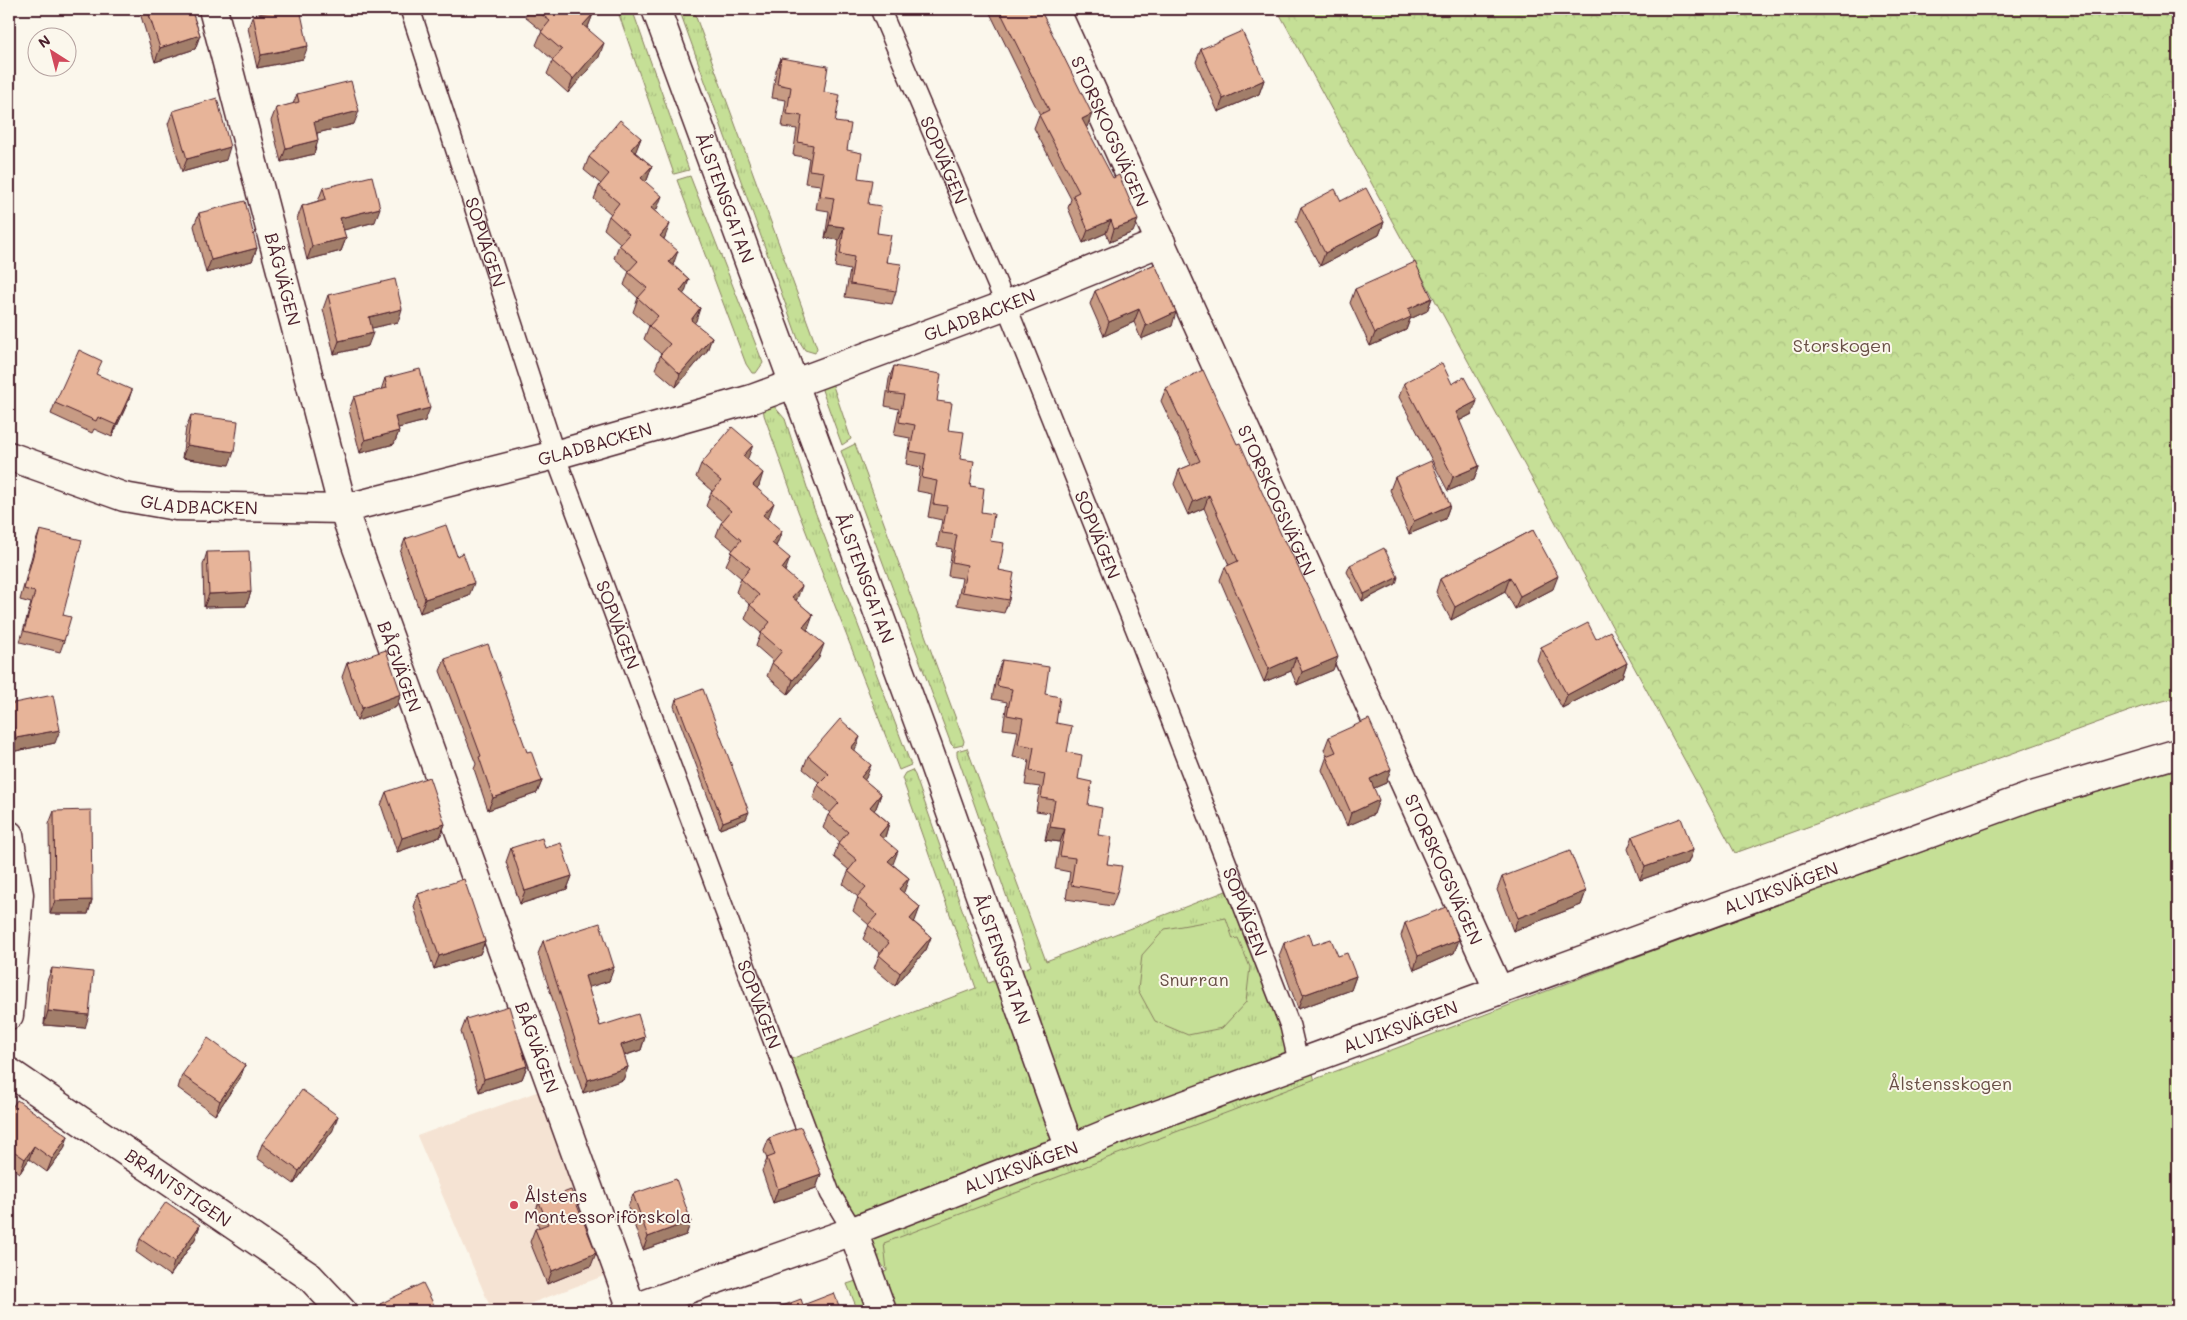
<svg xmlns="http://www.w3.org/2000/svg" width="2187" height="1320" viewBox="0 0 2187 1320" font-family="Mali,sans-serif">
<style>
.built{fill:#f5e3d3}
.grass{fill:url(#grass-tufts);stroke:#887f60}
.forest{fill:url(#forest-crowns);stroke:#887f60}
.green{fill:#c5df96;stroke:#887f60}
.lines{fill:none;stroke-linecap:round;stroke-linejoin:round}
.service-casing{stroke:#4a1f2b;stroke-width:22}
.minor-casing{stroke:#4a1f2b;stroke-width:31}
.tertiary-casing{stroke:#4a1f2b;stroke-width:31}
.service{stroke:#fbf7ec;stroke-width:19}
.minor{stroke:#fbf7ec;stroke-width:28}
.tertiary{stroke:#fbf7ec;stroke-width:28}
.tram{stroke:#4a1f2b;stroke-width:1}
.wall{fill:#c79b84;stroke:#4a1f2b}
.shaded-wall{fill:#a27e6b;stroke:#4a1f2b}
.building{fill:#e7b499;stroke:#4a1f2b}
.poi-dot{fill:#d1495b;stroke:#fbf7ec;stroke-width:2}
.labels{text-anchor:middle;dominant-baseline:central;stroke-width:4;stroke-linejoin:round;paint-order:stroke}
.street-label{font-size:18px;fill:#4a1f2b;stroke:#fbf7ec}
.park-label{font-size:18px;fill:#694f46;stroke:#fbf7ec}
.poi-label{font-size:18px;fill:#4a1f2b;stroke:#fbf7ec;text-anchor:start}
</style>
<defs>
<pattern id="grass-tufts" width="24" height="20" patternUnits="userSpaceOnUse" patternTransform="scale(1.25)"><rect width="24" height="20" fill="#c5df96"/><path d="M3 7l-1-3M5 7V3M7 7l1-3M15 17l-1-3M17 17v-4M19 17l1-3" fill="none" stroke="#abbf81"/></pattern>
<pattern id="forest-crowns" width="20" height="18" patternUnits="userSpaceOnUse" patternTransform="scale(1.25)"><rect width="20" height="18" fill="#c5df96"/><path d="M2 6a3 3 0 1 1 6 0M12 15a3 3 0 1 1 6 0" fill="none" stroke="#abbf81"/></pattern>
</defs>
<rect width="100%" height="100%" fill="#fbf7ec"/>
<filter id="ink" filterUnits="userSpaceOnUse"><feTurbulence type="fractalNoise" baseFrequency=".02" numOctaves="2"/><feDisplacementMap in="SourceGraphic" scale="10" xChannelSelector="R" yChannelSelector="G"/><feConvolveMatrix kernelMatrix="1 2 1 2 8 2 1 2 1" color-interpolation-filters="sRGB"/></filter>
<g filter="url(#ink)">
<path class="built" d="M539,1091l67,184 -95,36h-19l-75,-175z"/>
<path class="grass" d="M617,9h15l57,161 -15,4z
M679,9h14l124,339 -2,5 -10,-3 -7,-11z
M690,176l73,187 -7,10h-4l-6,-9 -69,-184z
M830,377l21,62 -9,6 -20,-55 1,-6z
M763,404l10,1 12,14 28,87 98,259 -12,5 -101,-259 -34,-96z
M855,444l109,297 -1,4 -9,2 -3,-3 -110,-293z
M967,748l79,213 198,-77 54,136 24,86 -435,165 -61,-79 -48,-128 198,-76 -74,-210 3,-5 7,-3 3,5 73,208 43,-17 -74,-211v-4z"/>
<path class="forest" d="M1277,9h901v688l-37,10 -406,146z"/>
<path class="green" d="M2178,769v542h-1320l-11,-27 40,-13 -3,-28 760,-289 389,-143z
M1226,918l7,21 5,-1 12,29 -4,35 -24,26 -34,7 -33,-14 -17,-31 4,-35 23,-26z"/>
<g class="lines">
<g class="service-casing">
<g id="service">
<path id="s1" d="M410,9l145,446 275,738 23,38"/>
<path id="s2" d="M880,9l126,296 132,330 152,391 9,39"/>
</g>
</g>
<g class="minor-casing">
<g id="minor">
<path id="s3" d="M213,9l130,500 289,800"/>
<path id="s4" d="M656,9l272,739 142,401"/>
<path id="s5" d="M1055,9l444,982"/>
<path id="s6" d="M9,456l115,41 52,9 167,3 212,-54 197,-56 254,-94 155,-63"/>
<path d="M9,835l10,59 -10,121"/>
<path id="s7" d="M9,1072l301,205 32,34"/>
<path d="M853,1231l29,80"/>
</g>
</g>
<g class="tertiary-casing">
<g id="tertiary">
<path id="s8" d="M626,1311l227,-80 178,-69 39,-13 46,-19 916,-334 146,-43"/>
</g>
</g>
<use href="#service" class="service"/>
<use href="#minor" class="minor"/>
<use href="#tertiary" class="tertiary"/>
<path class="tram" d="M9,224l2,61 -2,13"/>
</g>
<path class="wall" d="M141,9h50l9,26 -5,14 -40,13 -15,-49z
M528,9h59l6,5 -6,15 12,28 -31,36 -21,-19 6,-14 -17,-15 6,-14 -17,-14z
M769,9h16l-1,2z
M988,9h52l47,118h-1l47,105 -23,10 -4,-9 -23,10 -15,-35 3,-9 -37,-71 5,-13h1z
M253,15l50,44 -46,9 -9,-40z
M1201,49l63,31 -5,14 -41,18 -22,-50z
M781,58l43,34 44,112 28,87 -4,13 -47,-7 5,-27 -15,-3 4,-27 -14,-2 4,-27 -13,-2 4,-24 -15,-2 4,-25 -16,-3 4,-26 -15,-2 4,-27 -14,-2 4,-27z
M297,94l57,30 -37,9 1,7 -4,14 -33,8 -10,-41 5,-13 17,-4z
M173,111l53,49 -44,12 -14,-48z
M641,138l-6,14 17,14 -5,14 -2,1 12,28 -2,2 10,26 -1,2 9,26 16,14 -6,15 17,14 -6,15 18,14 -5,14 -31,36 -21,-18 6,-15 -17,-15 5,-13 -16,-14 5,-14 -14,-13 5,-14 -15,-13 5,-13 1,-2 -16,-14 5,-13 2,-2 -17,-15 5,-13 2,-2 -17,-14 5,-13z
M323,188l52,34 -32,8 3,8 -5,13 -34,9 -10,-41 5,-13 16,-5z
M1341,201l43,21 -5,13 -59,31 -24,-45 5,-14z
M199,213l58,35 -5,13 -46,12 -12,-47z
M1155,264l17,62 -31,13 -7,-17 -30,14 -14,-32 5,-13z
M1355,289l77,9 -5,13 -17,8 -4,11 -36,16 -20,-43z
M328,295l70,27 -27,6 -3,18 -34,8 -11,-45z
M894,366l43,35 11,29 33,82 28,88 -5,13 -47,-8 5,-27 -14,-2 4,-27 -15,-3 5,-26 -14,-3 4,-23 -15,-3 4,-24 -15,-3 4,-26 -16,-3 5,-26 -14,-3 4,-27z
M97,375l31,27 -16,35 -18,-8 -2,4 -41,-19 4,-11z
M385,378l40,43 -27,7 1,3 -5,13 -34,9 -11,-43 5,-13 27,-7z
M1404,383l48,1 20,30 -13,7 20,45 -5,14 -26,11 -49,-94z
M1166,388l167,282 -36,15 -6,-14 -27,11 -44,-102 5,-13 4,-2 -25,-57 -16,7 -14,-31 5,-14 12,-5 -30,-64z
M191,415l38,50 -47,-7 4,-30z
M748,458l-1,1 12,27 -2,2 12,28 -2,2 10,26 -1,2 9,26 12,27 -1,2 17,14 -6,15 12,28 -31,36 -21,-18 6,-15 -17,-15 5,-13 -16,-14 5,-14 -14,-13 5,-14 -15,-13 7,-15 -17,-14 5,-13 2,-2 -17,-15 5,-13 1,-2 -16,-14 5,-13z
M1395,477l55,28 -5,14 -36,15 -19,-44z
M40,530l23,85 1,26 -4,11 -40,-10 11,-39 -11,-3 16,-59z
M1533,530l20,59 -38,20 -10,-18 -54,29 -15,-28 4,-13z
M405,539l52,17 12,40 -49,17 -20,-60z
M207,552l44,40 -5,14 -42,1 -1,-42z
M1350,565l46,19 -34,17 -15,-29z
M1596,639l31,24 -5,14 -60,31 -25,-48 4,-13z
M445,659l82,93 15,29 -5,12 -49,17 -14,-41 2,-5 -36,-93z
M1002,660l43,34 43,111 29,88 -5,13 -46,-7 4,-27 -15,-3 5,-27 -15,-2 5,-27 -14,-2 4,-24 -15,-2 4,-25 -16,-3 5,-26 -15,-2 4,-27 -15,-3 5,-26z
M347,663l54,31 -5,13 -39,14 -15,-44z
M676,699l70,120 -26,10 -46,-123z
M9,704l46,39 -44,9 -2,-13z
M1329,737l57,46 -12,5v26l-27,12 -25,-56 5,-14 -3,-6z
M855,750v1l11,27 -2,2 17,14 -5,14 -2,2 15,13 -4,14 -2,1 9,26 17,14 -6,15 17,14 -6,15 17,15 -5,13 -31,36 -21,-18 6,-15 -17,-14 6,-14 -16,-14 5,-14 -15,-13 6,-14 -15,-13 4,-13 2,-2 -17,-14 5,-13 2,-2 -17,-15 5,-13 2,-2 -17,-14 5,-13z
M386,792l59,32 -5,13 -43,15 -16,-47z
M54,811l38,89 -4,14h-38l-1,-90z
M1633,836l60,14 -5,13 -48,17 -12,-31z
M511,848h34l27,28 -5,13 -47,15 -14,-42z
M1502,877l84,14 -5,14 -68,26 -16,-41z
M418,894l67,47 -5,13 -46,15 -20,-62z
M1405,923l54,17 -5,13 -40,17 -13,-34z
M543,941l71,26 -5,14 -21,6 12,39 45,11 -4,13 -17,6 4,11 -5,13 -40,13 -45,-139z
M1284,943l29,2 25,11 18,20 -5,14 -53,19 -19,-53z
M52,968l33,60 -41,-3 3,-44z
M466,1019l61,47 -5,13 -43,13 -18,-60z
M245,1065l-5,13 -25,37 -37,-27 4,-13z
M9,1112l59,24 -4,13 -17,23 -18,-13 -9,14 -11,-8z
M333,1130l-39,54 -37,-26 5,-14z
M769,1138l52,36 -5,14 -43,15 -11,-32 5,-12 -3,-8z
M633,1194l58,27 -5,14 -43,15 -15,-43z
M539,1202l52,64 -44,18 -17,-42 5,-13 4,-2 -5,-12z
M200,1225l-5,14 -25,37 -34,-24 4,-13z
M380,1304l57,7h-59z"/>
<path class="shaded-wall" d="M593,14l-5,13 -10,11 5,-13z
M200,35l-5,14 -40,13 5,-14z
M604,43l-5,14 -31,36 5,-14z
M308,46l-5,13 -46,9 4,-13z
M1264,80l-5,14 -41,18 5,-13z
M359,111l-5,13 -45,11 5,-13z
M1092,114l-5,13 -10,5 5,-13z
M641,138l-5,13 -10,11 5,-13z
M318,140l-4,14 -33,8 5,-14z
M230,147l-4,13 -44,12 5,-13z
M652,166l-5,14 -11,11 5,-13z
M662,196l-5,13 -11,12 5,-13z
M380,208l-5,14 -39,10 4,-14z
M1111,220l-5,13 -23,10 5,-13z
M1138,220l-5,12 -23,10 4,-13z
M1384,222l-5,13 -59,31 5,-13z
M670,224l-5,13 -10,12 5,-13z
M829,225l15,2 -5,13 -14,-2z
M346,238l-5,13 -34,9 5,-14z
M257,248l-5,13 -46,12 5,-13z
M678,251l-5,14 -9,10 5,-13z
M689,279l-4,13 -10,12 5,-13z
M1432,298l-5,13 -17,8 -4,11 -36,16 5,-13 33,-24z
M700,308l-4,13 -10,12 5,-13z
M402,309l-4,13 -34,8 5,-13z
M1139,309l-5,13 -30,14 5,-14z
M1176,312l-4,14 -31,13 5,-13z
M373,333l-5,13 -34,8 5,-13z
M712,337l-5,14 -31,36 4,-13z
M132,390l-4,12 -16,35 4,-12z
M1477,401l-5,13 -21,11 5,-13z
M430,408l-5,13 -34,9 4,-13z
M399,431l-5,13 -34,9 5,-13z
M187,445l47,7 -5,13 -47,-7z
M753,445l-5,13 -10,11 5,-13z
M1479,466l-5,14 -26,11 5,-14z
M763,473l-4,13 -11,12 5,-13z
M1209,495l-5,13 -16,7 5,-13z
M774,503l-5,13 -11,12 5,-13z
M1450,505l-5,14 -36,15 5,-13z
M782,531l-5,13 -10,12 5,-13z
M790,558l-5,14 -3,-3z
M1558,576l-5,13 -38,20 5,-13z
M1398,577l-2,7 -34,17 2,-7z
M1510,577l-5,14 -54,29 4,-13z
M474,583l-5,13 -49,17 5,-14z
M802,586l-5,13 -10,11 5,-13z
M251,592l-5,14 -42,1 5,-13z
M813,615l-5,14 -10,11 5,-13z
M824,644l-5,14 -31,36 5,-14z
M1296,657l-5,14 -27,11 5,-13z
M1338,657l-5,13 -36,15 5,-13z
M1627,663l-5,14 -60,31 5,-13z
M401,694l-5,13 -39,14 5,-13z
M60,730l-5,13 -44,9 5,-14z
M860,737l-5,13 -9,11 5,-13z
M871,765l-5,13 -10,13 5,-14z
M1391,769l-5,14 -21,9 5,-13z
M542,781l-5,12 -49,17 5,-12z
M881,794l-5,14 -10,12 4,-13z
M1379,800l-5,14 -27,12 4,-13z
M749,812l-3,7 -26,10 3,-7z
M889,823l-4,14 -11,11 5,-13z
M445,824l-5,13 -43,15 5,-14z
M1050,827l15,2 -5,13 -15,-2z
M1693,850l-5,13 -48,17 5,-13z
M898,851l-5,13 -9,10 4,-13z
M572,876l-5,13 -47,15 5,-13z
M909,878l-5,14 -10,11 5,-14z
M1586,891l-5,14 -68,26 5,-13z
M92,900l-4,14h-38l5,-13z
M920,907l-5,14 -10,11 5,-13z
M931,937l-5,13 -31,36 5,-13z
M1459,940l-5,13 -40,17 4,-14z
M485,941l-5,13 -46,15 5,-13z
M614,967l-5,14 -29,9 5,-14z
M1356,976l-5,14 -53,19 5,-14z
M48,1011l41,4 -4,13 -41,-3z
M645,1037l-4,13 -25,8 5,-13z
M245,1065l-5,13 -25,37 5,-14z
M527,1066l-5,13 -43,13 5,-13z
M628,1067l-5,13 -40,13 5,-13z
M338,1116l-5,14 -39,54 5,-13z
M68,1136l-4,13 -17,23 5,-13z
M34,1146l-5,13 -9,14 5,-14z
M821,1174l-5,14 -43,15 5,-14z
M691,1221l-5,14 -43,15 5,-13z
M200,1225l-5,14 -25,37 4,-14z
M596,1253l-5,13 -44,18 5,-13z"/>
<path class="building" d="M147,9h44l9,26 -40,13z
M286,9h14l8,37 -47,9 -8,-40z
M535,9h52l6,5 -10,11 21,18 -31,36 -21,-18 10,-11 -21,-18 9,-11z
M999,9h41l52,105 -10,5 31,59 6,-3 19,45 -24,9 -3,-9 -23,10 -15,-35 6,-3 -40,-77 10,-5z
M1242,31l22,49 -41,19 -22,-50z
M781,58l47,8 -4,26 16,3 -5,27 16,2 -4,26 15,3 -4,25 14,2 -4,24 13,2 -4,27 14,2 -5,27 15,2 -5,27 -46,-7 4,-27 -14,-3 4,-27 -15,-2 5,-27 -14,-2 4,-24 -15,-2 4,-25 -15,-3 4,-26 -15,-2 4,-27 -14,-3z
M351,81l8,30 -45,11 4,18 -32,8 -10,-40 23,-6 -2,-8z
M217,98l13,49 -43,12 -14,-48z
M620,120l21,18 -10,11 21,17 -11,12 21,18 -11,12 19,16 -10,12 18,15 -9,11 20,17 -9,12 20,17 -9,12 21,17 -32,37 -20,-19 10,-11 -21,-18 9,-10 -20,-18 9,-10 -19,-16 10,-11 -19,-16 10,-11 -20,-18 10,-13 -20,-17 10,-12 -20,-17z
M372,176l8,32 -40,10 6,20 -34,8 -10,-40 24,-7 -3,-11z
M1366,188l18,34 -59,31 -24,-46 34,-18 6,12z
M245,201l12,47 -46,12 -12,-47z
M1415,262l17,36 -24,11 3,8 -36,16 -20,-44z
M1155,264l21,48 -30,14 -7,-17 -30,13 -14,-31z
M395,279l7,30 -33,8 4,16 -34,8 -11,-46z
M79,350l23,11 -6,13 36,16 -16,35 -18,-8 -2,4 -41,-18z
M1442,363l10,21 12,-7 13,24 -21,11 23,54 -26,11 -49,-94z
M894,366l47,8 -4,27 15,2 -4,27 16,2 -4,27 14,2 -4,25 14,2 -3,24 13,2 -4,27 14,2 -5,27 15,3 -5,27 -47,-8 5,-27 -15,-3 5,-27 -15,-2 5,-27 -14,-2 4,-23 -15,-3 4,-24 -16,-3 5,-26 -16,-3 5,-27 -15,-2z
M420,369l10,39 -35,9 4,14 -34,9 -11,-43 33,-9 -2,-10z
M1203,370l34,74 3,-1 44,98 1,-1 31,64 22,53 -36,15 -6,-15 -27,12 -44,-102 13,-6 -29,-66 -16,7 -14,-32 21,-9 -34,-73z
M191,415l47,6 -4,31 -47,-7z
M732,427l21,18 -10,11 20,17 -10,12 21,18 -11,12 19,16 -10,12 18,15 -8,11 20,17 -10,11 21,18 -10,12 21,17 -31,36 -21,-17 10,-12 -21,-18 9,-11 -20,-17 9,-10 -18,-16 9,-11 -19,-16 10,-12 -20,-17 10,-12 -20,-18 10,-12 -20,-17z
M1431,461l19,44 -36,16 -19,-44z
M446,525l11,31 6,-3 11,30 -49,16 -20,-60z
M40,530l42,10 -19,75 8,2 -7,24 -40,-10 11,-39 -11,-3z
M1533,530l25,46 -38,20 -10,-19 -55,30 -15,-28z
M1384,548l14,29 -34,17 -14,-29z
M249,551l2,41 -42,2 -2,-42z
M1588,623l8,16 14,-8 17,32 -60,32 -26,-48z
M488,644l39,108 4,-1 11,30 -49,17 -14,-41 2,-1 -36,-97z
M386,650l15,44 -39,14 -15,-45z
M1002,660l47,7 -4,27 15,3 -4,26 16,3 -5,26 15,3 -4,24 14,3 -4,23 14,3 -4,27 14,2 -5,27 15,2 -5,27 -46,-8 4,-27 -15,-2 5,-27 -15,-2 5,-27 -14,-2 4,-24 -15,-3 4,-24 -16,-3 5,-26 -16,-3 5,-26 -15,-3z
M703,689l46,123 -26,10 -47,-123z
M53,695l7,35 -44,8 -7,-34z
M840,719l20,18 -9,11 20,17 -10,12 20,17 -11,13 19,16 -10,12 19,16 -10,10 21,17 -10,11 21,18 -10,12 21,18 -31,36 -21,-18 10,-12 -21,-18 9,-10 -20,-18 9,-10 -18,-16 9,-11 -19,-16 10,-12 -20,-17 11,-12 -21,-18 11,-11 -21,-18z
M1369,719l22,50 -21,10 9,21 -28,13 -25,-57 10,-4 -7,-15z
M429,777l16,47 -43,14 -16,-46z
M91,810l1,90 -37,1 -1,-90z
M1681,818l12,32 -48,17 -12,-31z
M542,838l3,10 16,-5 11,33 -47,15 -14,-43z
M1570,851l16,40 -68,27 -16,-41z
M464,879l21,62 -46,15 -21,-62z
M1446,907l13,33 -41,16 -13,-33z
M600,923l14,44 -29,9 15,50 38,-12 7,23 -24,8 7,22 -40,13 -45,-139z
M1309,933l4,12 18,-6 7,17 9,-3 9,23 -53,19 -19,-52z
M52,968l41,4 -4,43 -41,-4z
M509,1006l18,60 -43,13 -18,-60z
M208,1038l37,27 -25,36 -38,-26z
M302,1090l36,26 -39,55 -37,-27z
M17,1100l51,36 -16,23 -18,-13 -9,13 -16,-11v-36z
M801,1127l20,47 -43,15 -11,-31 8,-3 -6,-17z
M676,1179l15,42 -43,16 -15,-43z
M571,1190l25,63 -44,18 -17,-42 13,-5 -9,-22z
M166,1202l34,23 -26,37 -34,-23z
M423,1283l14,28h-53l-4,-7z
M834,1293l7,18h-72l32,-12 2,6z"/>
</g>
<circle class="poi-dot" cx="514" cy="1205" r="5"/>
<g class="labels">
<g class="street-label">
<text stroke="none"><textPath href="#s5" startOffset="134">STORSKOGSVÄGEN</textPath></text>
<text stroke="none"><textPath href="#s2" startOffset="164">SOPVÄGEN</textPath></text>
<text stroke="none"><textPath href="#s4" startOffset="201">ÅLSTENSGATAN</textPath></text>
<text stroke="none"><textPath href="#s1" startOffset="245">SOPVÄGEN</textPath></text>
<text stroke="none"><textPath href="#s3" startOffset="279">BÅGVÄGEN</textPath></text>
<text stroke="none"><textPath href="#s6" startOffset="1008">GLADBACKEN</textPath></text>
<text stroke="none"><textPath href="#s6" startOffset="602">GLADBACKEN</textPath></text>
<text stroke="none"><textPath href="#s5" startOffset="539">STORSKOGSVÄGEN</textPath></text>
<text stroke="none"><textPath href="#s6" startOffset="198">GLADBACKEN</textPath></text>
<text stroke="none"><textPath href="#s2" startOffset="569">SOPVÄGEN</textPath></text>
<text stroke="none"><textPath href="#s4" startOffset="606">ÅLSTENSGATAN</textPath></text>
<text stroke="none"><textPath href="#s1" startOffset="650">SOPVÄGEN</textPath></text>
<text stroke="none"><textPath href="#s3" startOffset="684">BÅGVÄGEN</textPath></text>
<text stroke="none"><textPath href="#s5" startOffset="944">STORSKOGSVÄGEN</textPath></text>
<text stroke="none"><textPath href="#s8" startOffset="1230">ALVIKSVÄGEN</textPath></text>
<text stroke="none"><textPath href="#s2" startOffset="974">SOPVÄGEN</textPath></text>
<text stroke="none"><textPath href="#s4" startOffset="1011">ÅLSTENSGATAN</textPath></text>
<text stroke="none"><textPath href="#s1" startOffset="1055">SOPVÄGEN</textPath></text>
<text stroke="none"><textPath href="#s8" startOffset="825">ALVIKSVÄGEN</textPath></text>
<text stroke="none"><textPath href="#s3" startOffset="1089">BÅGVÄGEN</textPath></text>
<text stroke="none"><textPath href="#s8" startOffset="420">ALVIKSVÄGEN</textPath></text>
<text stroke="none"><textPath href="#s7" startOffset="205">BRANTSTIGEN</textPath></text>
</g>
<g class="park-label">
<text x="1842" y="345">Storskogen</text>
<text x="1194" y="979">Snurran</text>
<text x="1950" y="1083">Ålstensskogen</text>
</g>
<g class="poi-label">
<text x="524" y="1195">Ålstens<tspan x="524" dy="21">Montessoriförskola</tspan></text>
</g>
</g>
<rect width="2187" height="1320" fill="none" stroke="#fbf7ec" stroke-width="30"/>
<rect x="15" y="15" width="2157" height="1290" fill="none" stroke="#4a1f2b" stroke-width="2" filter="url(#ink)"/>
<g transform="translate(52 52) rotate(324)"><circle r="24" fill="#fbf7ec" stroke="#b4a19f"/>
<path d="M0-4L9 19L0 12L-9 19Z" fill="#d1495b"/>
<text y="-8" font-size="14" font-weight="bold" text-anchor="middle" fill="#4a1f2b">N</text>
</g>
</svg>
